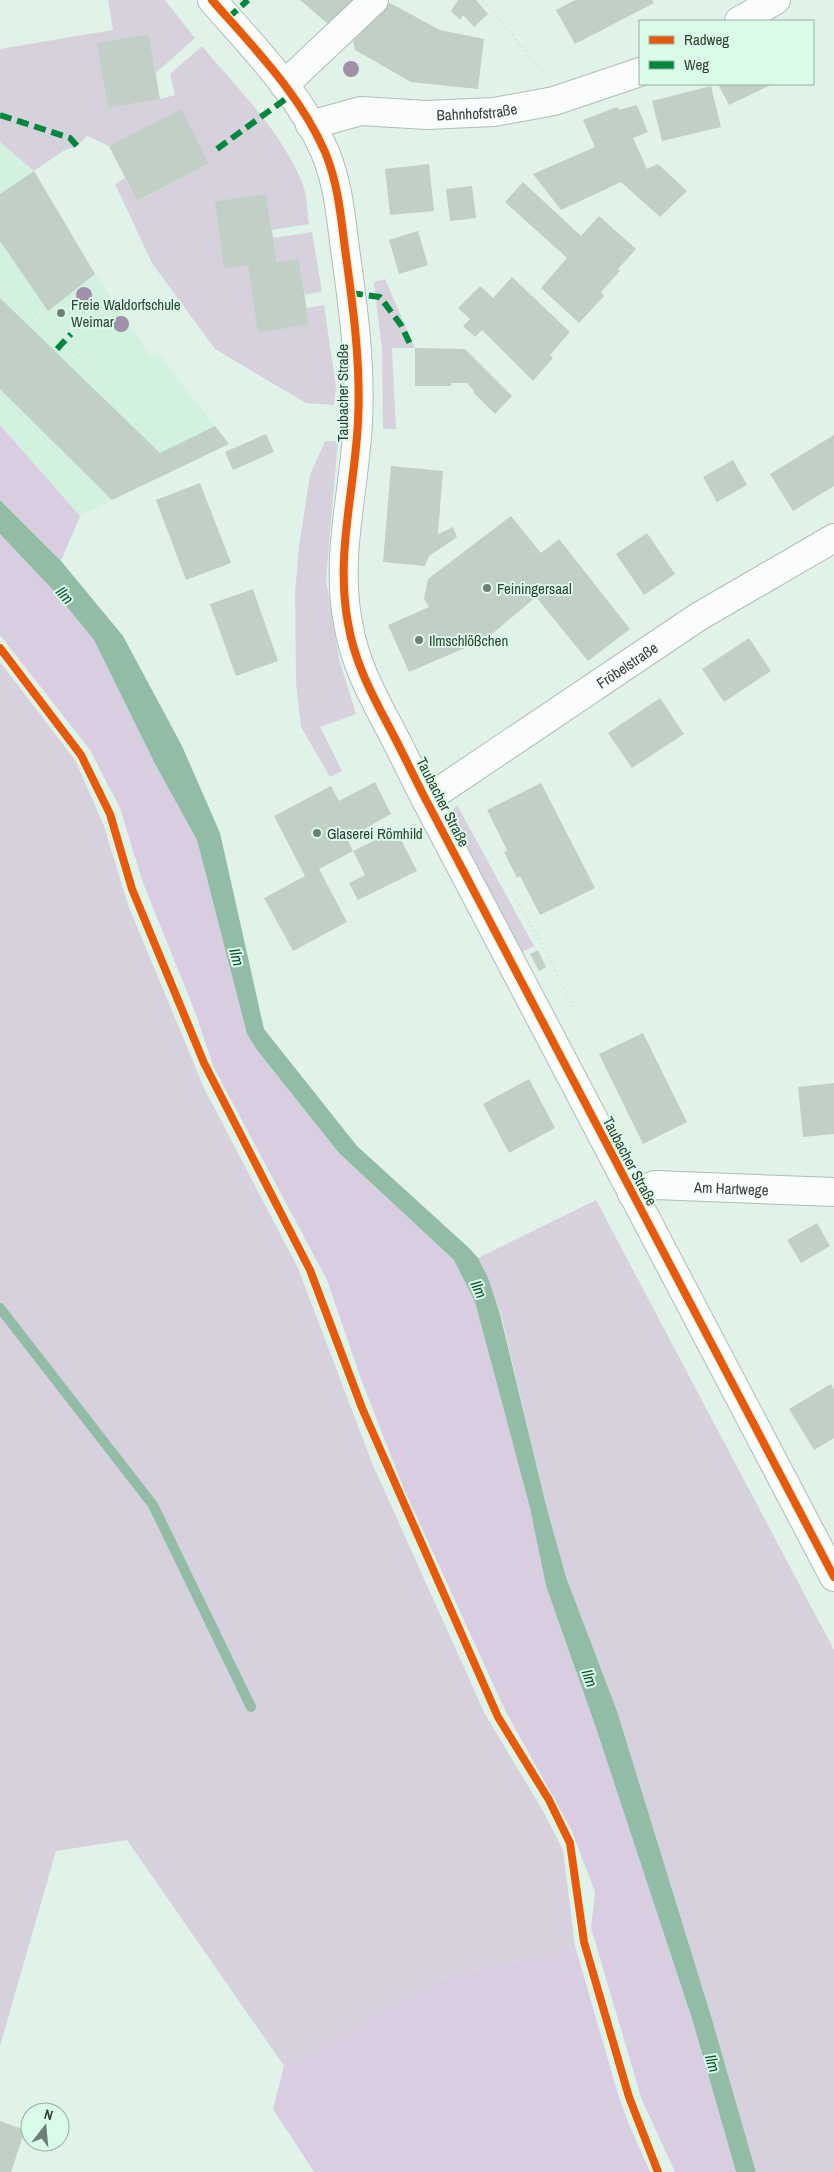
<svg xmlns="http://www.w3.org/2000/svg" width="834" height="2172" viewBox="0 0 834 2172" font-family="'Archivo Narrow',sans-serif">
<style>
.built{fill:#d3f1df}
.green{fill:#d6d1dc}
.forest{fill:#d9cee1}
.water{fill:#92bca5}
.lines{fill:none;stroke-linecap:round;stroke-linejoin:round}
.stream{stroke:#92bca5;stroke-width:10}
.building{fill:#c1cfc6}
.minor-casing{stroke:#afbdb5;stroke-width:30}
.path{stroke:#d9dfdc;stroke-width:3;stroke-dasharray:1 4;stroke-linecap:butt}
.minor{stroke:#fafdfc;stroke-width:28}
.quiet{stroke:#00873e;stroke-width:6;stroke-dasharray:12 6;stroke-linecap:butt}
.cycleway-casing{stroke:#d9fbe7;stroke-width:11}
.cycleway{stroke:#e8590c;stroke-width:8}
.tree{fill:#a090a9}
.poi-dot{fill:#707f76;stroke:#d9fbe7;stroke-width:2}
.labels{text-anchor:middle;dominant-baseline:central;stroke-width:4;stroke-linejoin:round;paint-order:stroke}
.street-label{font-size:15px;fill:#334038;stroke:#d9fbe7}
.poi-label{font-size:15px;fill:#334038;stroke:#d9fbe7;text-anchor:start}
.water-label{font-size:16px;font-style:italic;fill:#0d5134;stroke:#d9fbe7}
</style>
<rect width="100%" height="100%" fill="#e1f3e8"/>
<path class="built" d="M0,142l34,29 61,103 57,83 6,-4 71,91 -149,72 -80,-91z"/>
<path class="green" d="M108,0h57l30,38 -39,35 -7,-39 -51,9 10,65 52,-9 15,-4 -5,-21 32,-28c34,41 80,86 100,136 5,12 5,29 7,42l-37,6 -6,-36 -51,7 33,64 61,59 -2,-16 17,-3 12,82 -2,18 -28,-2 -91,-54 -63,-86 -37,-79 10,-6 12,23 72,-38 -28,-53 -72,36 -22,-10 -10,10 -14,5 -29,20 -34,-29v-93l113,-19z
M312,232l10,59 -17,4 -6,-36 -22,3 -4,-24z
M385,279l30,69h-23l4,81h-13l-1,-79 -8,-68z
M325,441h13l-12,138 13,80 17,55 -36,13 22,44 -12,6 -29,-50 -5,-44 -1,-90 4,-46 11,-72z
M0,662l75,98 29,66 24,79 76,183 94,180 74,195 113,251 58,97 20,39 12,96 -24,8 -99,20 -168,92 -157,-226 -71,11 -56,195z
M457,805l77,141 -12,6 -71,-133 1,-8z
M596,1200l238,450v522h-78l-45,-156 -94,-305 -51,-134 -20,-72 -45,-191 -23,-56z"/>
<path class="forest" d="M0,425l80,91 -19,45 -61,-61z
M0,534l54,57 40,49 61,124 42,76 50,194 10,16 82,103 115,107 21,42 55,206 16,78 49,139 98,297 43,150h-61l-33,-72 -51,-172 4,-36 -24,-63 -65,-117 -102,-223 -43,-110 -34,-99 -113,-212 -20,-59 -51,-126 -23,-75 -30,-58 -90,-115z
M575,1946l43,148 11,31 21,47h-336l-41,-63 11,-43 168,-92 99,-20z"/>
<path class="water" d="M0,500l61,61 62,75 59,110 38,87 44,196 93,117 112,102 9,10 10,20 12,36 46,191 20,72 51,134 94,305 45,156h-20l-43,-150 -98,-297 -49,-139 -16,-78 -55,-206 -21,-42 -115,-107 -82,-103 -10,-16 -50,-194 -42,-76 -61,-124 -40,-49 -54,-57z"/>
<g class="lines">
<path class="stream" d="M0,1308l153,197 98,202"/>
</g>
<path class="building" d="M300,0h64l-29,30z
M458,0h18l12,14 -14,13 -11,-12 -3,5 -9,-9z
M575,0h77l2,3 -79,41 -19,-34z
M390,3l50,27 44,9 -6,50 -67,-7 -56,-32 -2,-9z
M149,34l11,65 -52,9 -11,-65z
M718,84h55l-44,21z
M711,86l10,41 -59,14 -10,-40z
M637,105l11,27 -15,6 14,31 11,-5 29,27 -27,26 -39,-35 -60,28 -28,-36 62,-27 -12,-27 34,-13 2,3z
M181,109l28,54 -72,38 -28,-55z
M429,164l5,47 -44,4 -5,-46z
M34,171l61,103 -47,37 -48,-70v-47z
M523,182l58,54 18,-20 37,33 -18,20 2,2 -19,21 3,4 -25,27 -38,-35 26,-30 -62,-56z
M472,186l4,32 -26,3 -4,-32z
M266,194l11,68 22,-3 10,65 -51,9 -10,-68 -24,3 -9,-67z
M418,231l10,34 -29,9 -10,-34z
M512,277l58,55 -20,23 3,3 -20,23 -51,-51 -7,7 -12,-11 7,-7 -12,-11 22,-22 13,12z
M0,298l160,155 55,-27 14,18 -117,56 -112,-111z
M415,348l50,1 47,47 -17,18 -22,-22 1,-1 -7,-8h-16v3h-36z
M266,434l8,18 -41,18 -8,-18z
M834,435v51l-41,25 -23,-37z
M733,460l14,25 -30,17 -14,-25z
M391,466l52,5 -5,63 15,-7 4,10 -28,19 -4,10 -42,-4z
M200,483l31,80 -45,17 -30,-80z
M511,516l30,37 18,-14 71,90 -42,32 -52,-64 -50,42 -77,33 -21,-47 41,-18 -5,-8 4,-20z
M647,533l28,41 -31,21 -28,-41z
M253,589l25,72 -42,15 -26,-72z
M749,638l22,33 -47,31 -22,-33z
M660,698l24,36 -52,34 -24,-35z
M375,782l16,32 -44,25 6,12 -34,18 28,53 -54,29 -29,-53 41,-22 -31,-60 57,-30 8,15z
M541,783l54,105 -55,27 -20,-39 -3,2 -13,-26 3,-2 -20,-40z
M396,830l21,41 -59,29 -9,-17 16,-8 -12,-24z
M538,950l8,17 -7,4 -9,-17z
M643,1033l44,89 -44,22 -44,-90z
M529,1079l26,49 -46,25 -26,-49z
M834,1083v51l-31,3 -5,-50z
M817,1223l13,23 -29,17 -14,-23z
M831,1384l3,6v48l-20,12 -25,-41z
M0,2121l25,9 -14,42h-11z"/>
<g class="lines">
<g class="minor-casing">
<g id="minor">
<path d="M212,0c41,47 88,94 113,152 13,31 16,65 20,97 8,57 16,115 13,172 -3,68 -23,134 -10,202 6,37 22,68 39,100 14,26 26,52 39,77l408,777"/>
<path d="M739,21l37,-21"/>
<path d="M284,85l90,-85"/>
<path id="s1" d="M310,125l51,-14 65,4 68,-3 60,-11 86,-29"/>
<path id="s2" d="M426,800l272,-183 136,-79"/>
<path id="s3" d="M632,1194l23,-9 179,7"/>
</g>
</g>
<path class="path" d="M484,0l59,73
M0,278l106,105
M516,900l25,42 33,67"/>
<use href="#minor" class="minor"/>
<path class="quiet" d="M228,18l20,-18
M0,115l70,23 7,8
M217,149l74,-54
M351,293l29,4 21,28 9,19
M57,349l14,-15"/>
<g class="cycleway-casing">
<path id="cycleway" d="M212,0c41,47 88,94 113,152 13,31 16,65 20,97 8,57 16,115 13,172 -3,68 -23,134 -10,202 6,37 22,68 39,100 14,26 26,52 39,77l408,777
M0,648l81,107 29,59 22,75 72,174 106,207 52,138 136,309 51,83 21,43 14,99 45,155 29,75"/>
</g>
<use href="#cycleway" class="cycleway"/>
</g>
<g class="tree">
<circle cx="351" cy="69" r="8"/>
<circle cx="84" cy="295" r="8"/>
<circle cx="121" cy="324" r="8"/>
</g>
<g class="poi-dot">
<circle cx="61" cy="313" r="5"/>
<circle cx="487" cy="588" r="5"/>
<circle cx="419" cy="640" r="5"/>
<circle cx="317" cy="833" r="5"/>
</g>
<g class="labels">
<g class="street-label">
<text stroke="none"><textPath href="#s1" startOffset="169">Bahnhofstraße</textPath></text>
<text transform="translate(342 393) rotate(-90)">Taubacher Straße</text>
<text stroke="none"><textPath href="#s2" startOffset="242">Fröbelstraße</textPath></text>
<text transform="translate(443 802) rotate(63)">Taubacher Straße</text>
<text transform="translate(630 1161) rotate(62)">Taubacher Straße</text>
<text stroke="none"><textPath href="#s3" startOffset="101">Am Hartwege</textPath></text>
</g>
<g class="poi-label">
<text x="71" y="304">Freie Waldorfschule<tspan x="71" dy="17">Weimar</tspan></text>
<text x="497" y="588">Feiningersaal</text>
<text x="429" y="640">Ilmschlößchen</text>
<text x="327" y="833">Glaserei Römhild</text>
</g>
<g class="water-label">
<text transform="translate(65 595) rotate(49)">Ilm</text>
<text transform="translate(237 957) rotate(75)">Ilm</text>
<text transform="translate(479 1289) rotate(66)">Ilm</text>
<text transform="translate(590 1678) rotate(70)">Ilm</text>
<text transform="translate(713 2063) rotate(73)">Ilm</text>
</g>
</g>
<rect x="639" y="20" width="175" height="65" fill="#d9fbe7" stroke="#97b0a1"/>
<rect x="649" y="36" width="25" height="8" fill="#e8590c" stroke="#97b0a1"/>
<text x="684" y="45" font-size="15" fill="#334038">Radweg</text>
<rect x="649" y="61" width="25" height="8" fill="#00873e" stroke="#97b0a1"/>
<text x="684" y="70" font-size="15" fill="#334038">Weg</text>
<g transform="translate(45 2127) rotate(16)"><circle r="24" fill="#d9fbe7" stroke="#97b0a1"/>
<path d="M0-4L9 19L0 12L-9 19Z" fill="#707f76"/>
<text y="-8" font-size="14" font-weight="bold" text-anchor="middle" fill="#334038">N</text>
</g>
</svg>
